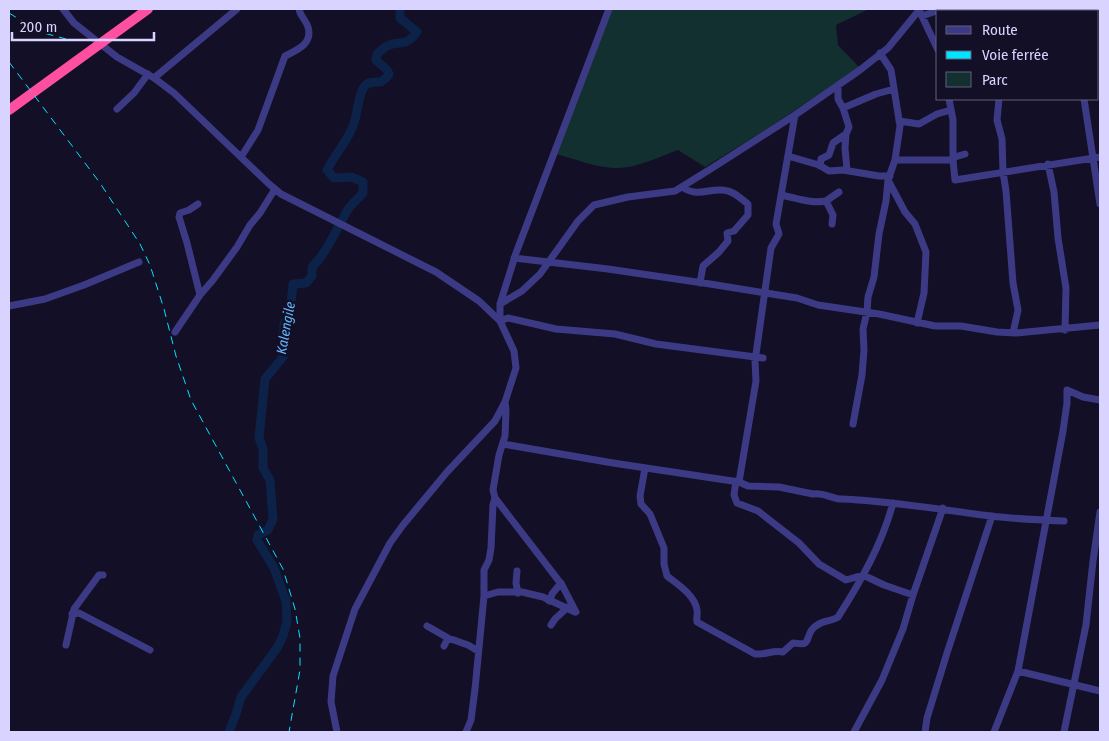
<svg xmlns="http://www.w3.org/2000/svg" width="1109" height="741" viewBox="0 0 1109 741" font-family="'Fira Sans Condensed',sans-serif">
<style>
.green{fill:#12302f}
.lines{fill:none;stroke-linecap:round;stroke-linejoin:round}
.river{stroke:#0c2248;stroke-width:9}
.minor{stroke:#3d3a85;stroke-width:7}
.highway{stroke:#ff4fa3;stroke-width:10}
.rail{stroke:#00e5ff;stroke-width:1;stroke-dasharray:8 6;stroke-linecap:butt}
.labels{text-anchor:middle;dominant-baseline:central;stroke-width:5;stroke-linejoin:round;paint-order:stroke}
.water-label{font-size:14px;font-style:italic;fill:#62b6ff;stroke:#130f26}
</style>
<rect width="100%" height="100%" fill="#130f26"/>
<path class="green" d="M611,9h258l-33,16 2,20 21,22 -89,60 -65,40 -27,-17c-20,7 -42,19 -64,18 -20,-1 -39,-9 -58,-14z"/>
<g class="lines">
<path class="river" d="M229,732l7,-18 5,-17 36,-49 6,-12 4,-15 -1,-20 -12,-33 -17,-28 1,-5 10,-5 5,-11 -3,-39 -7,-12v-19l-4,-11 6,-59 18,-22 1,-33 6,-10 3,-30 13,-1 6,-7v-9c14,-13 25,-39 35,-56 4,-7 11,-12 16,-18v-11l-12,-5 -17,1 -7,-8c8,-16 20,-28 26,-44 5,-12 4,-28 11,-39 4,-6 11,-5 17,-5l6,-5 2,-3 -2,-4 -11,-10 1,-6c3,-2 7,-7 10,-8 14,-7 17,3 30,-14l-17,-14v-9"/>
<path class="minor" d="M63,9l11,14 43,34 37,21 20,15 95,91 12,10 155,78 43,29 21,20 14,30 2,17 -11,34 -10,19 -48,51 -44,53 -13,18 -35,66 -22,67 -2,26 6,30
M609,9l-93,244 -16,51v17l8,-3 48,11 59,5 41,10 107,14
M994,9v2
M1035,9v2
M1077,9v2
M919,10l19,40
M922,16l20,-7
M154,78l83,-69
M838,85v14l5,9 33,-14 18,-5
M949,99l4,21v40
M999,99l-2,21 5,19 1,33 3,19 7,92 5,27 -5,23
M1084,99l16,105
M117,109l17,-16 14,-19
M899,121l20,3 18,-10 14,-4
M846,134l-1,14 2,22
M788,156l31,9 10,6 14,-1 36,6h11
M241,157l17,-27 27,-74c12,-6 28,-12 23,-29 -2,-7 -8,-11 -9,-18
M895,160h58l2,20 145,-23
M953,160l2,-3 10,-3
M1048,164l6,28 4,46 8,50 -1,42
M820,166l1,-7 8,-4 4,-12 13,-9 3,-7 -6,-19
M889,182l16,30 10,12 11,28 -2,41 -7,30
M682,187c17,12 30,-1 46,4 8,2 13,8 20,13v11l-14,16 -7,2 1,8 -9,11 -16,14 -3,17
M781,195c16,3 29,9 45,6
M198,204l-9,6 -9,3 -1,4 8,26 13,52
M832,224l1,-9 -7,-14 13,-9
M514,258l94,11 102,15 87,14 21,7 61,9 56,12h26l36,6 19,1 84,-8
M500,304l22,-13 18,-17 38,-53 16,-16 34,-8 47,-6 34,-21 86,-55 65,-45 28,-22 32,-39
M9,306l36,-7 39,-14 55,-23
M175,332l25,-37 13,-15 24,-33 13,-22 10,-12 15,-24
M853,424l9,-49 2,-25 -1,-21 4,-17 1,-15 6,-20 5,-43 7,-33 2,-21 7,-20 5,-34 -9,-56 -11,-17
M503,444l110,19 126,19 9,4 31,1 34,7c10,-2 19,5 29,5 50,2 100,11 149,17 24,3 49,4 73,5
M645,468l-5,28 1,8 9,10 14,34v16l3,12c10,8 28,19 30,34 1,4 -1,8 0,12l58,32c11,1 17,-4 28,-2l10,-9c3,0 9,2 12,0 5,-4 2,-13 14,-19 6,-4 14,-3 19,-7 23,-36 44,-73 55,-114
M736,481l-2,14 3,8 21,8 41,32 20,21 27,16 17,-5 21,10 29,10
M739,482l17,-101 -1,-20 16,-113 8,-14 -3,-10 19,-109
M495,498l67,87 14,27
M517,571l-1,12 2,10
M484,596l14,-4h24l21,5 32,15
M548,600l2,1 2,-7 9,-11
M72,614l7,-1 71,37
M551,625l4,-6 13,-12
M427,626l21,12 20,7 10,6
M66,645l8,-36 25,-34h4
M444,646l4,-8
M1018,671l82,20
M466,732l5,-12 4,-31 9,-93v-26l5,-10 2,-12 2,-43 2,-7 -2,-8 6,-35 6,-19 1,-26 -1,-8
M854,732l28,-52 21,-51 10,-34 30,-87
M925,732l2,-14 20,-65 45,-137
M994,732l24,-61 45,-240 4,-28v-13l16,7 17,3
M1064,732l22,-107 7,-64 7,-49"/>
<path class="highway" d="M9,110l139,-101"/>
<path class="rail" d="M9,13l31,19 26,7
M9,62l91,121 40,61 10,21 14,44 12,47 15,44 92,169 12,40 5,29v32l-11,62"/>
</g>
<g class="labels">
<g class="water-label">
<text transform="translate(286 328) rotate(-80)">Kalengile</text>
</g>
</g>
<rect width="1109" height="741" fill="none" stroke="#d9d4ff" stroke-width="20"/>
<rect x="936" y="10" width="162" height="90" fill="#130f26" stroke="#625e7d"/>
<rect x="946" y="26" width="25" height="8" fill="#3d3a85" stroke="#625e7d"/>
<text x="982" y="35" font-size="15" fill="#d9d4ff">Route</text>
<rect x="946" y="51" width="25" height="8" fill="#00e5ff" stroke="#625e7d"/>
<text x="982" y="60" font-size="15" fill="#d9d4ff">Voie ferrée</text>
<rect x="946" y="72" width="25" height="15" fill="#12302f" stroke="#625e7d"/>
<text x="982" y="85" font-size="15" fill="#d9d4ff">Parc</text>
<path d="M12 32v8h142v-8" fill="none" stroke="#d9d4ff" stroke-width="2.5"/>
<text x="20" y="32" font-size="15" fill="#d9d4ff" stroke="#130f26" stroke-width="4" paint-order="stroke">200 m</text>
</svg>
